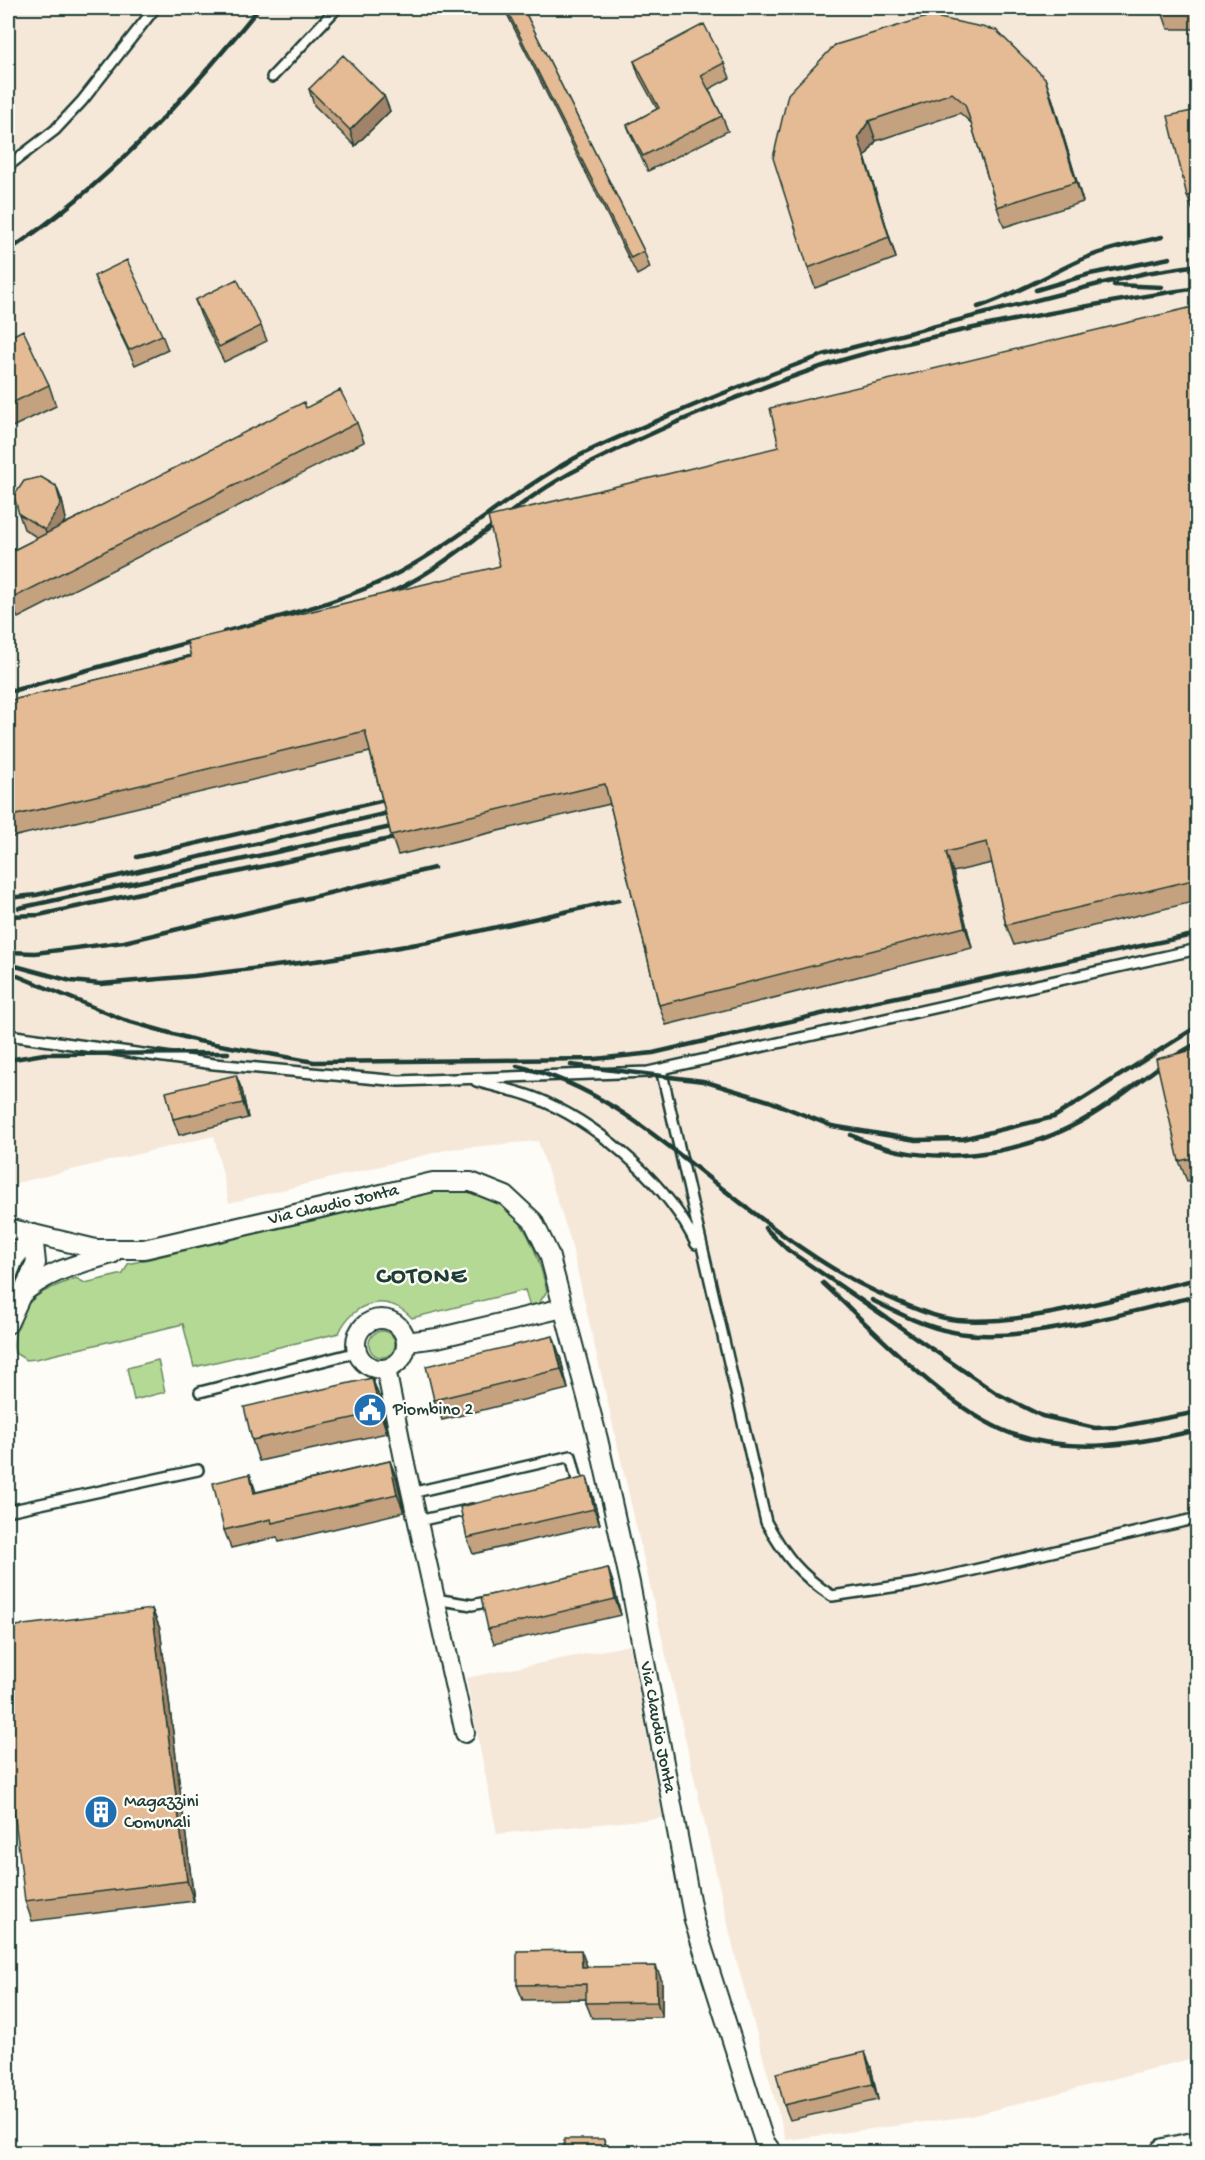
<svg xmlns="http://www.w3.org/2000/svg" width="1205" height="2160" viewBox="0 0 1205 2160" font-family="'Gochi Hand',sans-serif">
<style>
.built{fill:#f6e8d9}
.green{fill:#b4d995;stroke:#6a8b64;stroke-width:1.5}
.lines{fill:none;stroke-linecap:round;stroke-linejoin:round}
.lane-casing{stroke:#1f3d34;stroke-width:14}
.street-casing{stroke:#1f3d34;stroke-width:22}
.secondary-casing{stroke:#1f3d34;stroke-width:30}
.lane{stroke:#fdfcf7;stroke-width:9}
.street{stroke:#fdfcf7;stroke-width:18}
.secondary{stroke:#fdfcf7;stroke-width:26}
.rail{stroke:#1f3d34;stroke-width:4.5}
.wall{fill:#c4a17f;stroke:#1f3d34;stroke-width:1.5}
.shaded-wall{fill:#a08368;stroke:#1f3d34;stroke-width:1.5}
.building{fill:#e4bb94;stroke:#1f3d34;stroke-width:1.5}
.labels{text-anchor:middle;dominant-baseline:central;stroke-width:4.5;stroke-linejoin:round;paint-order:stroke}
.street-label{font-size:18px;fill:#1f3d34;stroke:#fdfcf7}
.poi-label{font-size:18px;fill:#1f3d34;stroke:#fdfcf7;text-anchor:start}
.district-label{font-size:24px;font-weight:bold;letter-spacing:1.5px;fill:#1f3d34;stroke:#fdfcf7}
</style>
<rect width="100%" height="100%" fill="#fdfcf7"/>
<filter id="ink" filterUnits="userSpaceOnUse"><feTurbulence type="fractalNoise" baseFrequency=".0167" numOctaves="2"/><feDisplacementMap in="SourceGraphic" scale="12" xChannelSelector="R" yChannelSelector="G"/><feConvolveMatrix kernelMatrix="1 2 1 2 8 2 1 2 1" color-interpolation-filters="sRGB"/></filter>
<g filter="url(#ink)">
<path class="built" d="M8,8h1189v2049l-226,59 -185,24 -51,-185 -165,-716 -32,-98 -88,8 -221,54 -15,-67 -206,49z
M630,1645l33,173 -166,16 -31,-156z"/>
<path class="green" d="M453,1190c64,4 80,46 94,101l-9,14 -8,2 -5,-17 -113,28c-24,-26 -59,-17 -73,15l-145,34 -11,-43 -147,35 -10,1 -11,-7c-2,-9 -1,-15 1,-23 7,-34 31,-41 60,-52l9,5 38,-9 5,-10 307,-72z
M369 1344a13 13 0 1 1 26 0a13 13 0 1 1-26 0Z
M158,1360l7,32 -31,8 -7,-32z"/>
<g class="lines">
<g class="lane-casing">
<path id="lane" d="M272,77l65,-69
M8,166l47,-36 27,-29 73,-93
M8,1035l206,29 185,17 249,-9 550,-123
M661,1069l105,453c19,34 34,53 66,74l86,-13 280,-65
M476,1081c23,7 50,11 71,22 57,26 123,84 149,141
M200,1392l158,-40
M411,1493l160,-37 7,28 -5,1
M8,1511l190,-41
M418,1521l54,-12
M435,1599l37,6 23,-5"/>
</g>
<g class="street-casing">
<g id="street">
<path id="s1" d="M8,1228l88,21h48l289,-67h38l35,14 27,25 16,33 49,185 32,144 64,338 70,220 8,11"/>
<path d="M8,1274l6,-15 19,-25"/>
<path d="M21,1295c26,-24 58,-31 91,-41"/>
<circle cx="381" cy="1344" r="25"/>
<path d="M8,1324l28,-61 -3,-29"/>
<path d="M406,1342l31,-4 126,-30"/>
<path d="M386,1369l19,95 60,269"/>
</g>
</g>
<g class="secondary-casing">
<path id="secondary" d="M1164,2152l34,-7"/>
</g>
<use href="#lane" class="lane"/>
<use href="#street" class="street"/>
<use href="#secondary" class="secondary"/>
<path class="rail" d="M8,251c99,-66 177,-152 251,-243
M1114,285l48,2
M1036,290l54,-16 80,-16
M978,307c33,-11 63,-28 94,-43 28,-14 60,-20 90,-27
M376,599c76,-30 133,-96 206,-132 71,-36 146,-68 221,-94 58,-21 120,-34 180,-47 72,-14 142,-28 215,-38
M224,632c60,-17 121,-30 176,-60 61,-33 114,-81 175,-114 30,-16 61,-28 91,-41 52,-22 104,-43 157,-62l276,-71 47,-11 52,-8
M161,665l46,-13
M8,692l196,-54
M137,857l248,-57
M8,898l28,-3 352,-82
M19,908l372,-81
M8,916l31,-1 355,-77
M8,952l27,1 89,-11 310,-74
M8,964l63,17 30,3 93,-8 129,-16 106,-18 190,-42
M8,972l116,48 74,21 116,21 281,-3 58,-6 220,-51 325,-68
M8,1060l36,-6 184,-1
M571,1065l132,16 66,20 63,25 84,14 46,-1 92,-22 144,-91
M517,1066c77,17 137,68 197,116 55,43 113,90 178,117 19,8 43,19 65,21 74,6 167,-25 241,-41
M851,1135c75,36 172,22 241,-20 37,-22 67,-53 106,-72
M765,1228l23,22 208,143 46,23 53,12 23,-1 80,-15
M823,1283c52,48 123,126 189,151 61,21 125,10 186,-4
M872,1300c26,13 53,27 81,32 69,14 175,-21 245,-36"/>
</g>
<path class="wall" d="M504,8h19l121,243 6,17 -13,7z
M1197,8v21h-29l-7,-20z
M835,45l217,53 31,104 -79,25 -7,-20 -26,-84 -11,-10 -84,28 -11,16 31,101 -81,30 -7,-20z
M634,61l90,2 6,15 -21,11 13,27 6,15 -80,40 -15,-31 -6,-15 30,-16 -18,-33z
M309,89l75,7 6,15 -35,35 -41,-41z
M1197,110v106h-2l-8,-20z
M94,276l68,59 6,15 -33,15 -35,-74z
M195,300l66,26 6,15 -43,21 -23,-46z
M1197,306v595l-183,44 -8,-20 -14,-62 -39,9 19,76 -306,77 -7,-20 -49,-201 -212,51 -7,-20 -21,-83 -362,86v-137l183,-44 309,-91 279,-119z
M8,338l41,47 7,21 -48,23z
M306,408l51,15 7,19 -346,176 -10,-20v-45l30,-15 -14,-9 -5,-15 37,-28 6,15 4,18 -4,6z
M1197,1049v130l-10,2 -8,-20z
M242,1090l6,28 -69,17 -6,-16z
M560,1356l8,33 -126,31 -8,-20z
M372,1378l8,21 7,34 -128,28 -7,-21z
M390,1461l7,19 7,32 -125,30 -2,-5 -46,11 -7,-18 32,-38z
M592,1493l8,31 -127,30 -6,-16z
M608,1568l5,15 8,32 -127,29 -6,-15z
M152,1609l8,20 34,272 -162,20 -7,-20z
M587,1966v1l75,14v36l-70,1 -6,-15v-4l-63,1 -6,-15z
M871,2067l7,33 -88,20 -6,-15z"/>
<path class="shaded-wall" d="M1045,78l7,20 31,104 -7,-20z
M384,96l6,15 -35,35 -5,-16z
M869,121l7,20 -11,16 31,101 -7,-21 -31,-100z
M56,486l6,15 4,18 -16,26 -5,-15z
M946,852l7,20 19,76 -7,-21z
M236,1075l6,15 6,28 -5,-15z
M553,1336l7,20 8,33 -7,-20z
M372,1378l8,21 7,34 -7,-21z
M390,1461l7,19 7,32 -7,-18z
M250,1474l6,18 -2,1z
M587,1477l5,16 8,31 -6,-15z
M608,1568l5,15 8,32 -6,-16z
M152,1609l8,20 34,272 -7,-20z
M581,1950l6,16v16l-5,-15z
M656,1966l6,15v36l-5,-15z
M865,2052l6,15 7,33 -5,-16z
M604,2139l5,13h-4z"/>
<path class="building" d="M506,8h17l121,243 -13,7z
M1161,8h36v1h-36z
M930,16l66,14 49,48 31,104 -79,25 -32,-103 -13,-11 -83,28 -11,16 31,100 -81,31 -35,-110 15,-64 47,-49z
M704,24l20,39 -23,12 21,41 -79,40 -16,-31 32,-17 -25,-47z
M343,55l41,41 -34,34 -41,-41z
M1197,110v84l-10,2 -19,-80z
M127,260l35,75 -33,15 -35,-74z
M237,279l24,47 -42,21 -24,-47z
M1197,306v573l-191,46 -19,-83 -41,10 19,75 -306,78 -54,-221 -214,51 -26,-104 -357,86v-116l183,-44 -4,-16 313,-75 -12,-49 291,-70 -9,-39z
M23,330l26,55 -41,20v-67z
M340,390l17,33 -346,176 -3,-7v-39l296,-151 2,6z
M41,477l15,9 5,18 -16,26 -26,-16 -5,-18 10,-15z
M1197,1049v108l-18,4 -23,-102z
M236,1075l7,28 -70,16 -7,-27z
M553,1336l8,33 -127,31 -8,-34z
M372,1378l8,34 -128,28 -8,-33z
M390,1461l7,33 -125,29 -1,-4 -47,11 -11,-47 37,-9 4,19z
M587,1477l7,32 -127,29 -7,-31z
M608,1568l7,31 -127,30 -7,-32z
M152,1609l35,272 -162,20 -17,-141v-133z
M581,1950l1,17 74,-1 1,36 -71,1v-19l-69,1v-34z
M865,2052l8,32 -89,21 -8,-32z
M564,2139h40l1,13h-41z"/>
</g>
<defs>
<g id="civic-disc" transform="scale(1.725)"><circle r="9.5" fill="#1f6fb2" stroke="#fdfcf7"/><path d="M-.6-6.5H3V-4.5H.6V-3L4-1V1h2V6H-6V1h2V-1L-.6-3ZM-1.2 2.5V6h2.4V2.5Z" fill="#fff"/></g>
<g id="building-disc" transform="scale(1.725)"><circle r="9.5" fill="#1f6fb2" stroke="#fdfcf7"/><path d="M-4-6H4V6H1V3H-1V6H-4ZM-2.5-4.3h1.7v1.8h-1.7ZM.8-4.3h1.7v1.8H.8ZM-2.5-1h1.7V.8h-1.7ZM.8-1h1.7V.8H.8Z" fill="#fff"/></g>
</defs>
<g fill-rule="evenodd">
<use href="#civic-disc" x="370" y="1410"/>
<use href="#building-disc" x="101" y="1812"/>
</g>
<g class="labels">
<g class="street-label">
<text stroke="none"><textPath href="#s1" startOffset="333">Via Claudio Jonta</textPath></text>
<text stroke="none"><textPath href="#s1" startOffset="1070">Via Claudio Jonta</textPath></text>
</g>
<g class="poi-label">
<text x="393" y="1410">Piombino 2</text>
<text x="124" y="1802">Magazzini<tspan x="124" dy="21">Comunali</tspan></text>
</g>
<g class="district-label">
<text x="422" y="1277">COTONE</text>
</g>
</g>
<rect width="1205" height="2160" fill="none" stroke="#fdfcf7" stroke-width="30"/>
<rect x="15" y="15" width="1175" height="2130" fill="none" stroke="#1f3d34" stroke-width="2" filter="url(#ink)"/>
</svg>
